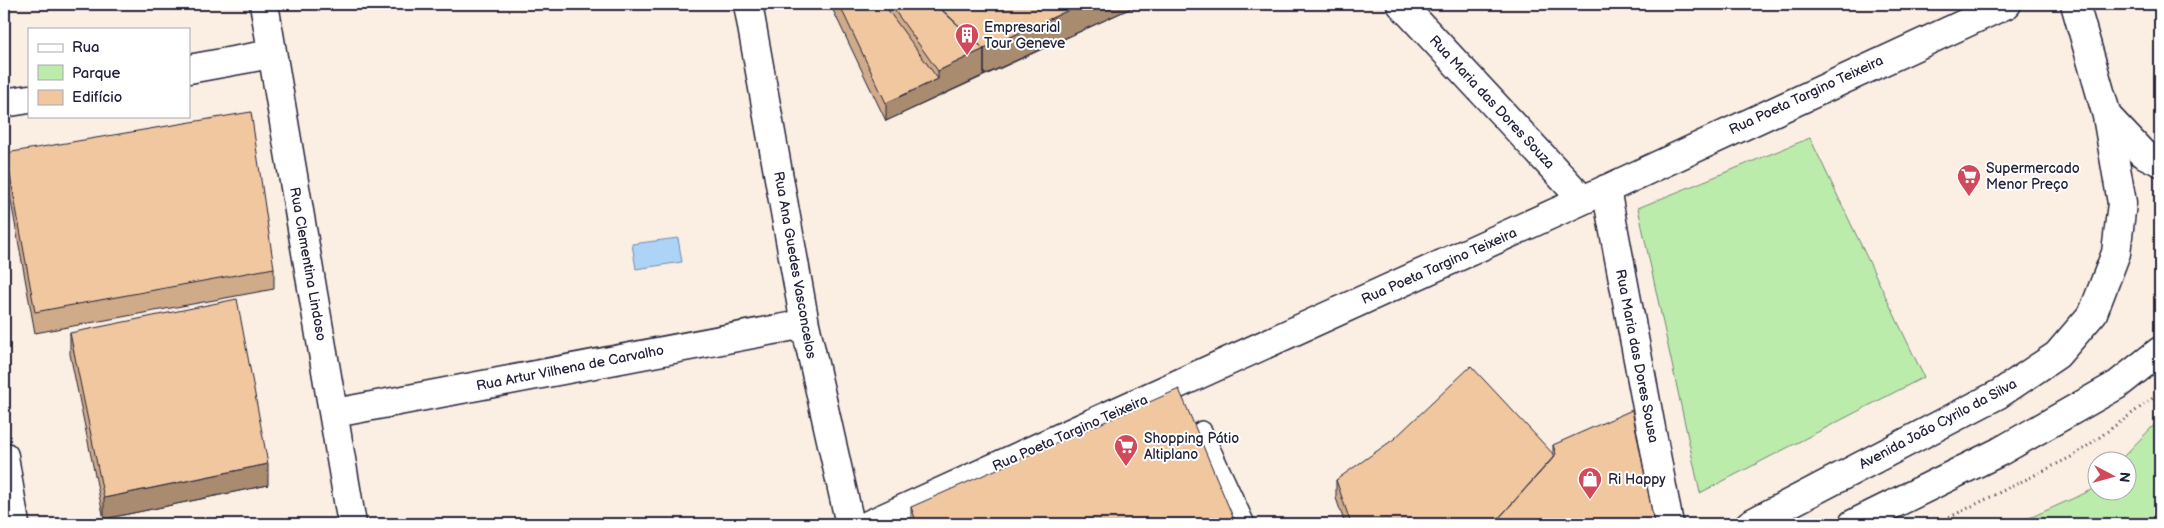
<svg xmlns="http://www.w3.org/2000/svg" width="2164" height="528" viewBox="0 0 2164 528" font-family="'Balsamiq Sans',sans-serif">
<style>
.green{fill:#bcecac;stroke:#6f8774}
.water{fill:#add3f6;stroke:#758cab}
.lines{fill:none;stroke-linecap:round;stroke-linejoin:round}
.lane-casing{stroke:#22223b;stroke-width:22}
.street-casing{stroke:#22223b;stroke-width:31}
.primary-casing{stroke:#22223b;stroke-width:31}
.path{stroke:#22223b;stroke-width:3;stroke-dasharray:1 4;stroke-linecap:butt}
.lane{stroke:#fff;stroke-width:19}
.street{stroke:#fff;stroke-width:28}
.primary{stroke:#fff;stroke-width:28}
.wall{fill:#cfab8a;stroke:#22223b}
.shaded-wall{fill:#a98b70;stroke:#22223b}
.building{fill:#f1c7a0;stroke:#22223b}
.labels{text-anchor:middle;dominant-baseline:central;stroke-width:4;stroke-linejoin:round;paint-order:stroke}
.poi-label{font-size:14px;fill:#22223b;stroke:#fff;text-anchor:start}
.street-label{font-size:14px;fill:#22223b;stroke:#fff}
</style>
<rect width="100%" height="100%" fill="#fbeee2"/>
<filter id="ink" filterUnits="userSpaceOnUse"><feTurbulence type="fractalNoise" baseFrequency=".02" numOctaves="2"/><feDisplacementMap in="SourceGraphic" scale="10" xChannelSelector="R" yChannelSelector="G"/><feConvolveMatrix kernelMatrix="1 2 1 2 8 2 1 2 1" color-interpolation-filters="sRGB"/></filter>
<g filter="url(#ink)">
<path class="green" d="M1810,138l114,239 -224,116 -62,-285z
M2160,419v105h-144l76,-34 4,-4v4h30v-30h-6z"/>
<path class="water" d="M678,238l4,24 -46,7 -4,-25z"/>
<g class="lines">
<g class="lane-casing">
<path id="lane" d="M1202,431l43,93"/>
</g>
<g class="street-casing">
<path id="street" d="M264,4l88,520
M748,4l57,320 45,200
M1401,4l182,196
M189,69l82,-15
M4,103l25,-4
M1606,189l63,335
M335,413l470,-89
M4,456l11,68
M870,524l713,-324 424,-196"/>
</g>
<g class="primary-casing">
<path id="primary" d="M2107,116l35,37 18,9
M1750,524l249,-130 58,-39 36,-42 23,-60 6,-50 -15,-87 -32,-112
M1853,524l146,-72 118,-67 43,-34"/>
</g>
<path class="path" d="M1936,524l139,-69 85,-62"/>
<use href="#lane" class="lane"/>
<use href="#street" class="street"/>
<use href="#primary" class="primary"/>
</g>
<path class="wall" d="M466,4h25l-24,4z
M830,4h310l-254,117z
M6,153l268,115v21l-239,44 -29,-159z
M70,333l198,152 -164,34 -34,-165z
M1553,445l101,79h-309l-9,-26v-18l217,-26z
M911,507l325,17h-325z"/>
<path class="shaded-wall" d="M1082,4h58l-156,71v-26z
M984,49v26l-98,46v-18l52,-24v-8z
M268,464v21l-164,34v-21z"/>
<path class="building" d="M839,4h46v2l53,73 -52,24z
M890,4h45l49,45 -46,22z
M936,4h146l-98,45z
M251,112l23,156 -239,44 -29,-159z
M237,299l31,165 -164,34 -34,-165z
M1471,366l84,90 -56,62 -16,6h-132l-15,-44 58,-41z
M1179,389l57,135h-319l-6,-17z
M1632,410l22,113 -3,1h-168l16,-6 57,-64 -3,-9z"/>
</g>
<defs>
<g id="building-pin" transform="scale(1.25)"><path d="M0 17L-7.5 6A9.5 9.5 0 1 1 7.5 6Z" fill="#d1495b" stroke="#fff"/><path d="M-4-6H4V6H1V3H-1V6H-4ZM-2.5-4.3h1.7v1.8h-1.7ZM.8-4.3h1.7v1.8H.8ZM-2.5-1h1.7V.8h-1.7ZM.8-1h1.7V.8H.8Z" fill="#fff"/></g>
<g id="supermarket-pin" transform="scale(1.25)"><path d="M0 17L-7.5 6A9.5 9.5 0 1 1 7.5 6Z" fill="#d1495b" stroke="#fff"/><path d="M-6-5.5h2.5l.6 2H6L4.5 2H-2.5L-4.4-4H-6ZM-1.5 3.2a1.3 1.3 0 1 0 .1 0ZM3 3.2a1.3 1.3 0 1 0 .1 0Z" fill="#fff"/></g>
<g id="shop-pin" transform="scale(1.25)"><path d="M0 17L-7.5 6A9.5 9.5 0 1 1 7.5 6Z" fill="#d1495b" stroke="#fff"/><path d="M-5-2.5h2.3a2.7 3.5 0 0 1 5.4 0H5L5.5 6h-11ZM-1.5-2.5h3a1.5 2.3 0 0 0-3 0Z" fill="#fff"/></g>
</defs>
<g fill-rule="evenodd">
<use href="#building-pin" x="967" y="35"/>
<use href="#supermarket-pin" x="1969" y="176"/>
<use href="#supermarket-pin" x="1126" y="446"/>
<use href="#shop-pin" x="1590" y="479"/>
</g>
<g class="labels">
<g class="poi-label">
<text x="984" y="27">Empresarial<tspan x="984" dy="16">Tour Geneve</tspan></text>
<text x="1986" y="168">Supermercado<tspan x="1986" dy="16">Menor Preço</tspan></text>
<text x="1144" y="438">Shopping Pátio<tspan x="1144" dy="16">Altiplano</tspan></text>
<text x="1608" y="479">Ri Happy</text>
</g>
<g class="street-label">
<text transform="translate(1806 95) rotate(-25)">Rua Poeta Targino Teixeira</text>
<text transform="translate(1492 102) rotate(47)">Rua Maria das Dores Souza</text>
<text transform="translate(308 264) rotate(80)">Rua Clementina Lindoso</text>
<text transform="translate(795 265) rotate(80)">Rua Ana Guedes Vasconcelos</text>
<text transform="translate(1439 266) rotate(-24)">Rua Poeta Targino Teixeira</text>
<text transform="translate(1637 356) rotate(79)">Rua Maria das Dores Sousa</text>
<text transform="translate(570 368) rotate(-11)">Rua Artur Vilhena de Carvalho</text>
<text transform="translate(1938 424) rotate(-28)">Avenida João Cyrilo da Silva</text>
<text transform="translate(1070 433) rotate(-24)">Rua Poeta Targino Teixeira</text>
</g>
</g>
<rect width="2164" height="528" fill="none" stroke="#fff" stroke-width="20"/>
<rect x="10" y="10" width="2144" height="508" fill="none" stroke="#22223b" stroke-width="2" filter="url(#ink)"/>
<rect x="28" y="28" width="162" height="90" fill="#ffffff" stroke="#a7a7b1"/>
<rect x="38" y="44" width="25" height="8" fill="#ffffff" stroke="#a7a7b1"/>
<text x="72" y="52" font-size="15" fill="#22223b">Rua</text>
<rect x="38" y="65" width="25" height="15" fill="#bcecac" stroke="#a7a7b1"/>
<text x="72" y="78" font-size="15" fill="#22223b">Parque</text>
<rect x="38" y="90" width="25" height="15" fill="#f1c7a0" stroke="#a7a7b1"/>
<text x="72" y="102" font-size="15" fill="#22223b">Edifício</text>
<g transform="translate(2112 476) rotate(96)"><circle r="24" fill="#ffffff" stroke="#a7a7b1"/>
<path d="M0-4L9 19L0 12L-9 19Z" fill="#d1495b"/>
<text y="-8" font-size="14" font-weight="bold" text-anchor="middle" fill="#22223b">N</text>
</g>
</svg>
